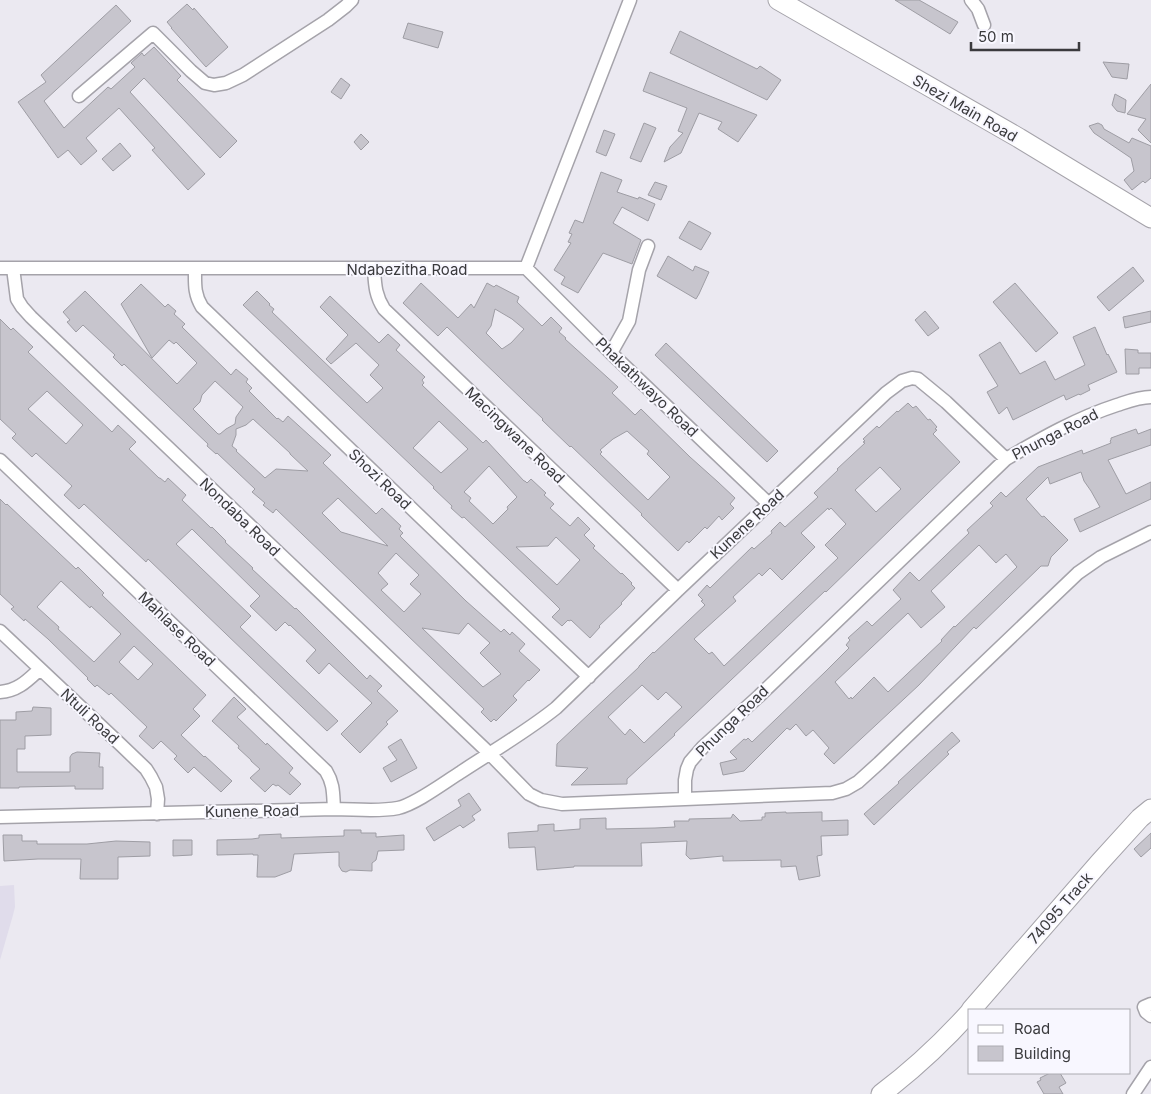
<svg xmlns="http://www.w3.org/2000/svg" width="1151" height="1094" viewBox="0 0 1151 1094" font-family="Inter,sans-serif">
<style>
.built{fill:#e0dceb}
.building{fill:#c7c5cd;stroke:#9e9da4;fill-rule:evenodd}
.lines{fill:none;stroke-linecap:round;stroke-linejoin:round}
.street-casing{stroke:#a5a3aa;stroke-width:15}
.secondary-casing{stroke:#a5a3aa;stroke-width:21}
.street{stroke:#fff;stroke-width:12}
.secondary{stroke:#fff;stroke-width:19}
.labels{text-anchor:middle;dominant-baseline:central;stroke-width:4;stroke-linejoin:round;paint-order:stroke}
.street-label{font-size:15px;fill:#3a3a3d;stroke:#f8f7ff}
</style>
<rect width="100%" height="100%" fill="#ebe9f1"/>
<path class="built" d="M14,885l1,22 -2,8 -13,45v-74z"/>
<path class="building" d="M895,0h24l39,22 -8,12z
M187,4l6,6 1,-2 34,39 -22,20 -35,-39h1l-5,-6z
M116,5l15,16 -87,80 20,27 44,-41 3,2 24,-22 -4,-4 11,-10 2,3 10,-9 27,29 -4,4 60,61 -17,17 -76,-80 -14,14 75,82 -17,16 -36,-40 3,-2 -36,-40 -33,30 11,13 -16,14 -13,-15 -10,8 -40,-56 28,-20 -5,-7z
M408,23l35,9 -5,16 -35,-10z
M680,31l77,38 3,-3 21,14 -14,20 -97,-47z
M1103,62l26,2 -2,15 -15,-2z
M650,72l107,43 -19,27 -20,-13 4,-7 -23,-9 -18,40 -17,9 6,-15 13,-14 -5,-2 9,-23 -44,-17z
M341,78l9,7 -9,14 -10,-7z
M1151,84v59l-13,-13 8,-11 -19,-5z
M1115,94l11,6 -1,13 -8,-2 -5,-6z
M644,123l12,5 -15,34 -11,-4z
M1098,123l4,2 2,4 25,14 3,-5 19,8v32l-6,5 -2,-2 -11,9 -8,-10 10,-9 -3,-13 -37,-25 -5,-7z
M604,130l11,4 -9,22 -10,-4z
M361,134l8,8 -8,8 -7,-8z
M120,143l11,13 -18,15 -11,-12z
M601,172l21,8 -5,12 21,7 1,-2 16,7 -7,17 -26,-14 -9,16 28,17 -9,24 -29,-11 -25,40 -17,-9 4,-7 -11,-7 17,-27 -3,-1 4,-8 -3,-1 6,-13 8,3z
M655,182l12,4 -6,14 -13,-5z
M689,221l22,12 -10,17 -22,-12z
M668,256l25,15 2,-5 14,6 -10,22 -3,5 -39,-23z
M1133,267l11,14 -35,30 -12,-14z
M421,283l37,35 13,-14 3,4 13,-25 7,4 2,-2 23,12 -2,5 25,24 9,-9 11,11 -3,4 7,6 -1,1 53,48 -6,6 23,22 6,-6 49,48 28,25 17,16 -5,6 4,4 -12,12 -3,-4 -12,13 -2,-2 -16,16 -2,-2 -9,10 -37,-36 1,-1 -71,-68 -1,1 -28,-27 1,-1 -19,-18 -77,-74 -9,9 -35,-33zM495,309l17,10 12,10 -13,14 -9,6 -16,-16 5,-7zM627,431l22,20 -2,3 23,23 -22,23 -48,-46 2,-2 -2,-2 13,-11z
M1015,283l43,50 -22,19 -43,-50z
M141,284l24,23 3,-3 8,7 -2,3 11,10 -3,3 49,48 5,-6 12,10 -2,3 6,6 -3,3 28,28 1,-1 5,4 5,-6 43,39 -8,8 53,51 6,-6 19,18 -2,3 4,4 -3,3 66,65 35,31 3,-3 6,6 2,-3 13,12 -6,7 21,19 -11,11 -1,-1 -15,16 4,4 -21,21 -2,-2 -3,3 -10,-10 3,-3 -208,-200 -3,4 -10,-8 2,-2 -13,-11 3,-3 -38,-36 -1,1 -9,-8 1,-2 -84,-80 -2,2 -9,-9 2,-2 -32,-30 -7,7 -9,-10 3,-2 -7,-8 22,-21 92,93 20,-21 -21,-21 -2,2 -5,-4 -17,18 -31,-54zM215,381l28,26 -7,10 -1,7 -9,5 -6,5h-2l-25,-25 7,-7 2,-7zM253,419l37,34v1l18,17 -32,-2 -11,9 -29,-27 1,-1 -5,-4 4,-11v-6l10,-4zM338,498l50,48 -47,-14 -19,-19zM396,553l23,22 -9,9 11,10 -17,18 -23,-22 7,-6 -10,-11zM468,623l22,20 -10,10 21,21 -18,13 -61,-59 37,6z
M257,291l13,13 -1,1 5,4 -2,3 95,91 16,-15 -13,-13 9,-10 -23,-22 -25,21 -5,-5 22,-24 -28,-28 10,-11 49,47 9,-9 12,11 -4,5 29,27 -3,3 2,3 -2,2 61,58 3,-3 38,41h1l2,2 4,-4 15,14 -2,2 10,9 -4,4 20,18 8,-9 12,12 -6,6 11,11 -2,2 28,26 1,-1 10,10 -1,1 4,4 -14,15 1,1 -23,22 1,1 -10,11 -19,-18 -2,1 -1,-1 -6,6 -10,-9 8,-8 -8,-8 -88,-84 -2,1 -11,-10 1,-2 -19,-18 1,-1 -191,-182zM439,421l29,28 -27,24 -28,-25zM489,466l28,31 -10,10 1,2 -15,15 -24,-23 2,-3 -7,-6zM556,537l24,23 -23,25 -41,-38 32,-1z
M925,311l14,17 -11,8 -13,-16z
M1151,311v11l-26,6 -2,-11z
M0,319l11,11 2,-2 20,19 -5,5 84,80 6,-7 18,17 -7,7 30,29h1l5,4 3,-4 18,17 -4,5 29,28 1,-1 14,14 -1,1 28,26 -1,1 43,40 1,-1 71,71 3,-4 12,11 -5,5 21,20 -12,11 2,2 -28,29 -19,-19 31,-31 -43,-40 -10,11 -13,-13 10,-11 -26,-25 -1,1 -4,-4 -9,9 -26,-25 10,-10 -68,-67 -16,15 75,72 -11,11 98,94 -11,10 -179,-172 -2,3 -62,-58 -5,5 -15,-14 8,-9 -36,-33 -4,4 -20,-19 4,-4 -16,-15zM47,391l36,34 -17,19 -38,-35z
M1095,327l12,28 1,-1 9,18 -29,13 2,5 -10,5 -1,-1 -13,6 -2,-5 -51,25 -6,-13 -8,7 -12,-22 11,-6 -19,-31 21,-13 20,32 25,-13 10,19 30,-15 -12,-28z
M666,343l112,108 -11,11 -112,-107z
M1125,349l13,1v3h13v15h-12v6h-13z
M908,403l5,5 3,-2 12,14 2,-1 7,8 -2,2 2,1 -4,4 27,28 -134,130 -1,-1 -151,143 1,1 -48,44v5l-56,1 17,-17 -32,-2 1,-22 82,-77v-1l14,-14 1,1 51,-48 -4,-4 2,-1 -5,-5 9,-10 3,3 42,-41 2,2 18,-16 -1,-2 9,-9 5,5 33,-30 -4,-4 24,-23 -1,-1 28,-26 -2,-1 2,-1 -2,-2 14,-13 2,2 18,-17 1,1zM880,467l21,22 -25,23 -21,-22zM828,508l1,2 2,-2 15,16 -21,21 13,13 -114,108 -12,-14 -3,2 -15,-15 42,-38 -3,-4 26,-24 3,3 8,-8 12,12 33,-33 -14,-14zM642,685l16,15 8,-8 16,15 -38,36 -14,-14 -5,6 -17,-18z
M1136,429l2,5 13,-5v16l-43,15 18,34 25,-12v17l-71,33 -6,-13 26,-12 -9,-16 -7,-10 -3,-9 -31,12 -2,-7 -22,22 16,18 2,-1 24,24 -17,17 -3,9h-7l-65,63 -2,-2 -55,58 -85,79 -10,-10 5,-6 -16,-18 -7,6 -10,-12 -6,6 -3,-2 -43,43 -21,4 -3,-12 17,-4 -7,-7 14,-13 2,1 2,-2 4,4 73,-70 24,-24 -3,-3 4,-5 -2,-2 19,-17 5,5 29,-27 -8,-9 17,-18 9,9 50,-48 -2,-3 26,-24 -3,-3 11,-11 5,5 32,-30 44,-17 1,4 28,-11 -1,-2 1,-1v-2zM979,545l17,18 10,-9 11,13 -62,60 -1,-1 -13,14 1,1 -54,51 -14,-15 -22,22 -1,-2 -2,2 -14,-17 73,-69 13,15 24,-21 -14,-16z
M0,499l6,6 1,-1 69,65 2,-2 26,26 -2,2 104,100 -13,14 7,7 -19,19 23,22 1,-1 27,25 -11,11 -27,-25 -6,6 -14,-14 3,-3 -16,-15 -8,8 -14,-13 8,-9 -36,-34 -2,2 -12,-10 -2,2 -8,-8 1,-1 -40,-39 -23,-20 -1,2 -13,-12 3,-2 -14,-13zM61,581l29,27 1,-2 30,28 -27,28 -36,-33 1,-2 -22,-20zM134,646l19,18 -15,16 -19,-18z
M234,697l12,12 -9,8 29,28 1,-2 26,25 -4,5 12,11 -11,11 -12,-10 -2,1 -3,-2 -8,8 -15,-14 10,-9 -9,-8v-1l-13,-12 1,-2 -27,-25z
M33,707l18,1v27l-26,1v13h-8v23h53v-15l2,-3 5,-2 23,1 -1,14h4v22h-28v-3l-56,1v1h-19v-68h16v-8l16,-1z
M952,732l8,9 -13,11 2,2 -75,71 -10,-11 35,-31 -1,-1z
M401,739l16,29 -26,14 -8,-14 14,-8 -9,-13z
M469,793l12,17 -9,6 3,4 -12,8 -3,-3 -26,16 -8,-13 35,-22 -3,-6z
M786,812v1l36,-1v9l26,-1v15l-27,1 1,19 -5,1 3,20 -21,4 -3,-14 -15,1v-7l-58,1v-5l-33,3 -4,-4 1,-14 -46,2 1,23h-68v1l-37,3 -2,-23 -26,1 -1,-15 30,-2v-6l16,-1v7l26,-2v-10l26,-1v11l49,-1 20,-1 -1,-6h15v-2l42,-1 2,-4 7,7 22,-1v-3h3v-4z
M344,830h17v3h15v4l28,-2v15l-26,1 -2,9 -4,3v8l-22,-1 -4,2 -4,-1 -3,-5v-14l-45,2 -3,17 -16,6h-18l1,-22h-5v-1l-36,1v-15l35,-1 7,-1v-3l22,-1v4l63,-2z
M1151,833v15l-10,9 -7,-8z
M3,835h19v6h15v3h50l29,-3 34,1v14l-32,1v22h-38l1,-20h-43l-34,2z
M173,840h19v15l-19,1z
M1050,1073h10l6,10 -7,4 4,7h-19l-7,-12 4,-2 -1,-2z"/>
<g class="lines">
<g class="street-casing">
<path id="street" d="M971,0l7,9 6,16
M79,96l74,-63 38,38 14,12 9,2 12,-2 17,-8 85,-55 18,-14 6,-6
M0,268h526l104,-268
M13,268l4,31 5,8 9,10 458,436 40,41 12,6 21,4 123,-5
M526,268l85,85 158,151
M195,269c0,15 -1,25 7,38l284,273 103,97
M374,269c1,15 1,26 10,40l294,281
M611,353l18,-32 10,-51 9,-24
M1151,397c-12,0 -22,4 -34,8 -40,13 -75,33 -111,54l-247,237 -56,51 -13,15 -3,7 -2,11v19l147,-6 14,-4 12,-7 21,-19 199,-190 23,-16 50,-25
M0,460l326,311c8,13 7,23 8,38
M0,631l121,114 25,24 5,8 5,10 2,12 -1,15
M0,692c18,-1 28,-12 40,-23
M0,817l334,-8c21,0 44,3 64,-1 18,-4 47,-26 63,-36 32,-21 65,-40 95,-64l122,-118 208,-197 16,-12 10,-3 6,1 28,23 60,57
M1151,1004l-7,3 2,5 5,4
M1133,1094l18,-27"/>
</g>
<g class="secondary-casing">
<path id="secondary" d="M778,0l241,138 132,80
M971,1010l129,-148 40,-44 11,-9
M881,1094c32,-24 62,-52 89,-82"/>
</g>
<use href="#street" class="street"/>
<use href="#secondary" class="secondary"/>
</g>
<g class="labels">
<g class="street-label">
<text transform="translate(965 108) rotate(30)">Shezi Main Road</text>
<text x="407" y="269">Ndabezitha Road</text>
<text transform="translate(647 387) rotate(44)">Phakathwayo Road</text>
<text transform="translate(1055 434) rotate(-27)">Phunga Road</text>
<text transform="translate(515 435) rotate(44)">Macingwane Road</text>
<text transform="translate(380 479) rotate(44)">Shozi Road</text>
<text transform="translate(240 517) rotate(44)">Nondaba Road</text>
<text transform="translate(747 524) rotate(-43)">Kunene Road</text>
<text transform="translate(177 629) rotate(44)">Mahlase Road</text>
<text transform="translate(90 716) rotate(43)">Ntuli Road</text>
<text transform="translate(732 721) rotate(-44)">Phunga Road</text>
<text transform="translate(252 811) rotate(-1)">Kunene Road</text>
<text transform="translate(1060 908) rotate(-49)">74095 Track</text>
</g>
</g>
<rect x="968" y="1009" width="162" height="65" fill="#f8f7ff" stroke="#acabb1"/>
<rect x="978" y="1025" width="25" height="8" fill="#ffffff" stroke="#acabb1"/>
<text x="1014" y="1034" font-size="15" fill="#3a3a3d">Road</text>
<rect x="978" y="1046" width="25" height="15" fill="#c7c5cd" stroke="#acabb1"/>
<text x="1014" y="1059" font-size="15" fill="#3a3a3d">Building</text>
<path d="M971 42v8h108v-8" fill="none" stroke="#3a3a3d" stroke-width="2.5"/>
<text x="978" y="42" font-size="15" fill="#3a3a3d" stroke="#f8f7ff" stroke-width="4" paint-order="stroke">50 m</text>
</svg>
